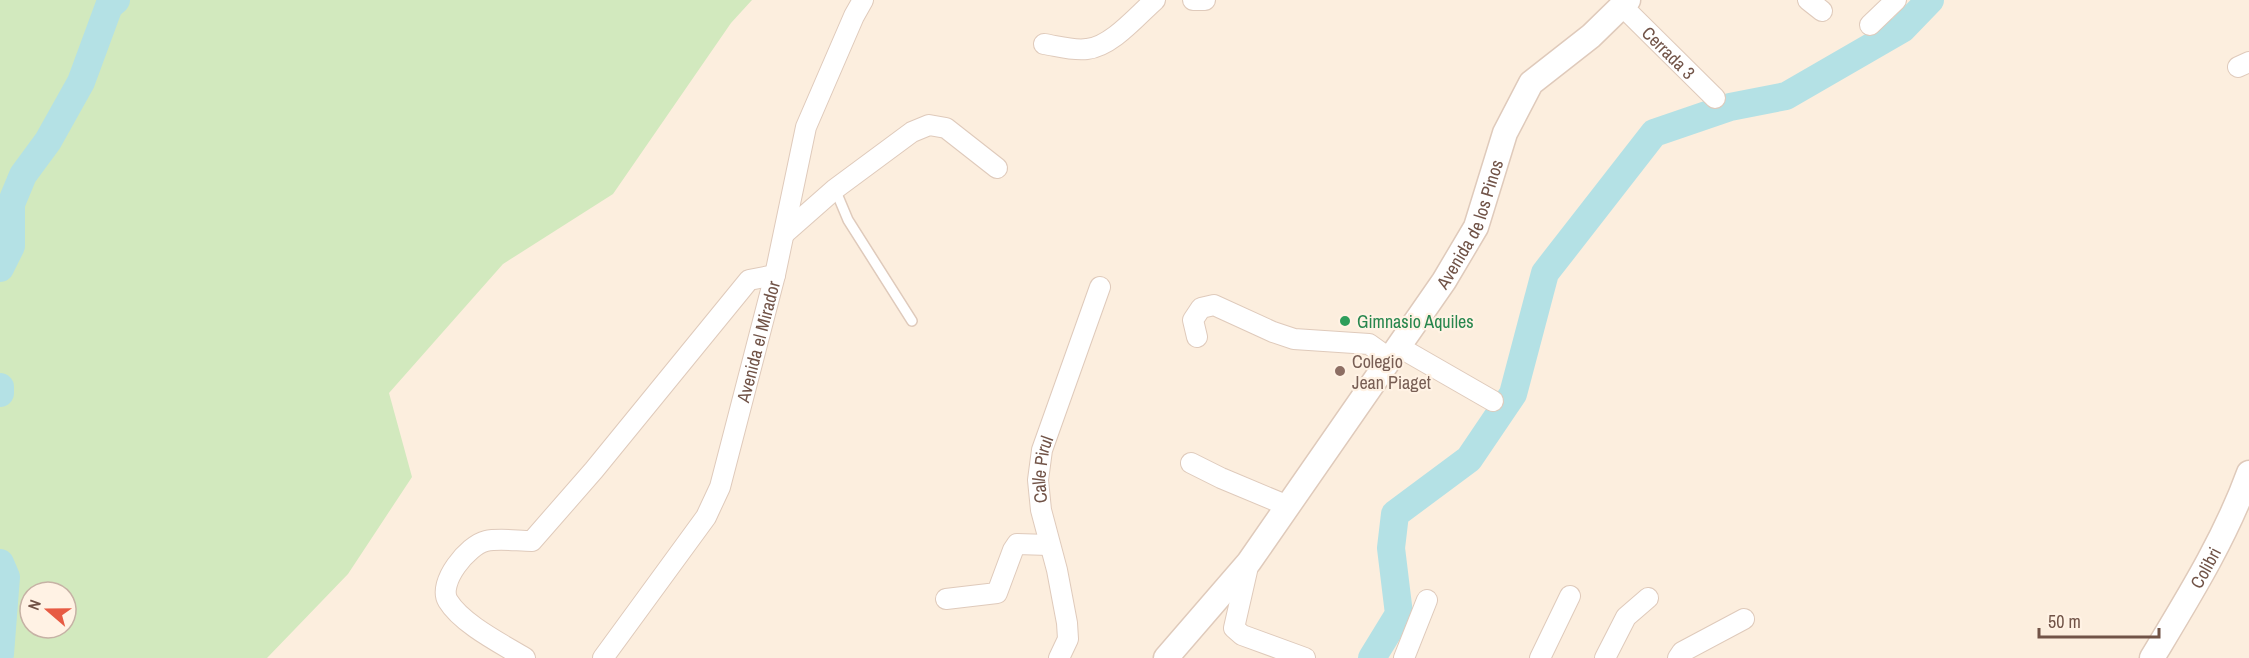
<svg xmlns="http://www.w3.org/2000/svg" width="2249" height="658" viewBox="0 0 2249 658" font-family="'Archivo Narrow',sans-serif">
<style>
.green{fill:#d2e9be;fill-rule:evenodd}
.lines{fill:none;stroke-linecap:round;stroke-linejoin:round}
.river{stroke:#b4e1e5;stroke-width:28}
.service-casing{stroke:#dfcabb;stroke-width:12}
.minor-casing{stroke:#dfcabb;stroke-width:22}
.tertiary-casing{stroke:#dfcabb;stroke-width:27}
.service{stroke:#fff;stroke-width:9}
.minor{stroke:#fff;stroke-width:20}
.tertiary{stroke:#fff;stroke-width:24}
.leisure-dot{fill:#2e9e5b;stroke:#fff2e4;stroke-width:2}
.education-dot{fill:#8d6e63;stroke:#fff2e4;stroke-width:2}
.labels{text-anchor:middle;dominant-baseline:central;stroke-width:4.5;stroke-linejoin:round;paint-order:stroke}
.street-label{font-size:18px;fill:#715347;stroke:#fff2e4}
.leisure-label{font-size:18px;fill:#27864d;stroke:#fff2e4;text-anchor:start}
.education-label{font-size:18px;fill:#785e54;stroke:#fff2e4;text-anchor:start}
</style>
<rect width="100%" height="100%" fill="#fceede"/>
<path class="green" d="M0,0h752l-21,23 -118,171 -110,70 -114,129 23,84 -64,97 -81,84h-267zM30,592h36v36h-36z"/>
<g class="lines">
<path class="river" d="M0,268l11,-22v-42l12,-29 25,-34 33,-59 28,-76 7,-6
M0,387v6
M0,563l6,14 -6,77
M1372,658l27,-44 -8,-66 4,-34 74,-55 44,-65 32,-121 109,-140 76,-26 56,-11 116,-67 28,-29"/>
<g class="service-casing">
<path id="service" d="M835,189l13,31 64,101"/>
</g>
<g class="minor-casing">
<g id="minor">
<path d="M1193,0h12"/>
<path id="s1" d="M1623,0l-1,6 93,92"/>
<path d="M1808,0l14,11"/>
<path d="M1870,25l26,-25"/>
<path d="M1044,44c13,2 29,7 43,5 24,-2 50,-33 68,-49"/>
<path d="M2238,67l11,-5"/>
<path d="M785,233l50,-44 77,-57 17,-7 17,3 51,40"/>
<path d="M1197,337l-4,-17 8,-12 13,-3 59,27 21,7 75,5 21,15"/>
<path d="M1399,347l94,54"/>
<path d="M1191,463l30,15 67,28"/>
<path d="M1249,562l-15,66 8,7 63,23"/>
<path d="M946,599l51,-6 16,-43 4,-6 32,1"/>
<path d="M525,658c-23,-14 -63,-34 -77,-57 -11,-18 20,-56 38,-60 13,-3 32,0 46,0l62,-71 155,-190 26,-5"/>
<path id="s2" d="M603,658l103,-141 14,-30 55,-212 31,-148 48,-111 9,-16"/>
<path id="s3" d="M1059,658l9,-19 -1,-16 -10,-53 -16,-60 -3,-30 4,-30 58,-163"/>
<path d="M1404,658l23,-58"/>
<path d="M1540,658l30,-62"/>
<path d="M1605,658l21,-41 22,-19"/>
<path d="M1678,658l4,-6 62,-33"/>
</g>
</g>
<g class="tertiary-casing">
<g id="tertiary">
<path id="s4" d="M1166,658l83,-96 195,-281 32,-54 29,-94 26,-50 60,-47 37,-36"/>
<path id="s5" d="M2152,658c36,-60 73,-119 97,-185"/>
</g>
</g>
<use href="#service" class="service"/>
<use href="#minor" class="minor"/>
<use href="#tertiary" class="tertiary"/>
</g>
<circle class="leisure-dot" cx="1345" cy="321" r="6"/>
<circle class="education-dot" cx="1340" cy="371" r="6"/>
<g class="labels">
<g class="street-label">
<text stroke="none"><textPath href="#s1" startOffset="72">Cerrada 3</textPath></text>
<text stroke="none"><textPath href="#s4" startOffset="532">Avenida de los Pinos</textPath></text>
<text stroke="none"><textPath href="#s2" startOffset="358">Avenida el Mirador</textPath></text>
<text stroke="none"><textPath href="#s3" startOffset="194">Calle Pirul</textPath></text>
<text stroke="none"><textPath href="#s5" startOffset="105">Colibri</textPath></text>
</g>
<g class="leisure-label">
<text x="1357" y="321">Gimnasio Aquiles</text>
</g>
<g class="education-label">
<text x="1352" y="361">Colegio<tspan x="1352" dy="21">Jean Piaget</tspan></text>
</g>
</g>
<g transform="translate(48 610) rotate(290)"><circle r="28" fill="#fff2e4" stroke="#c6b2a5" stroke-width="1.5"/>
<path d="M0-4.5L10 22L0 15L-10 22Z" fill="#e75b43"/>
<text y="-9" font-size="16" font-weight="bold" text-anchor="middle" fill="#715347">N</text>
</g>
<path d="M2039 628v9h120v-9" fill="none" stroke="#715347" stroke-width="3"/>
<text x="2048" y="628" font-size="18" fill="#715347" stroke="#fff2e4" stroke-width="4.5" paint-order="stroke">50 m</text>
</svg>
